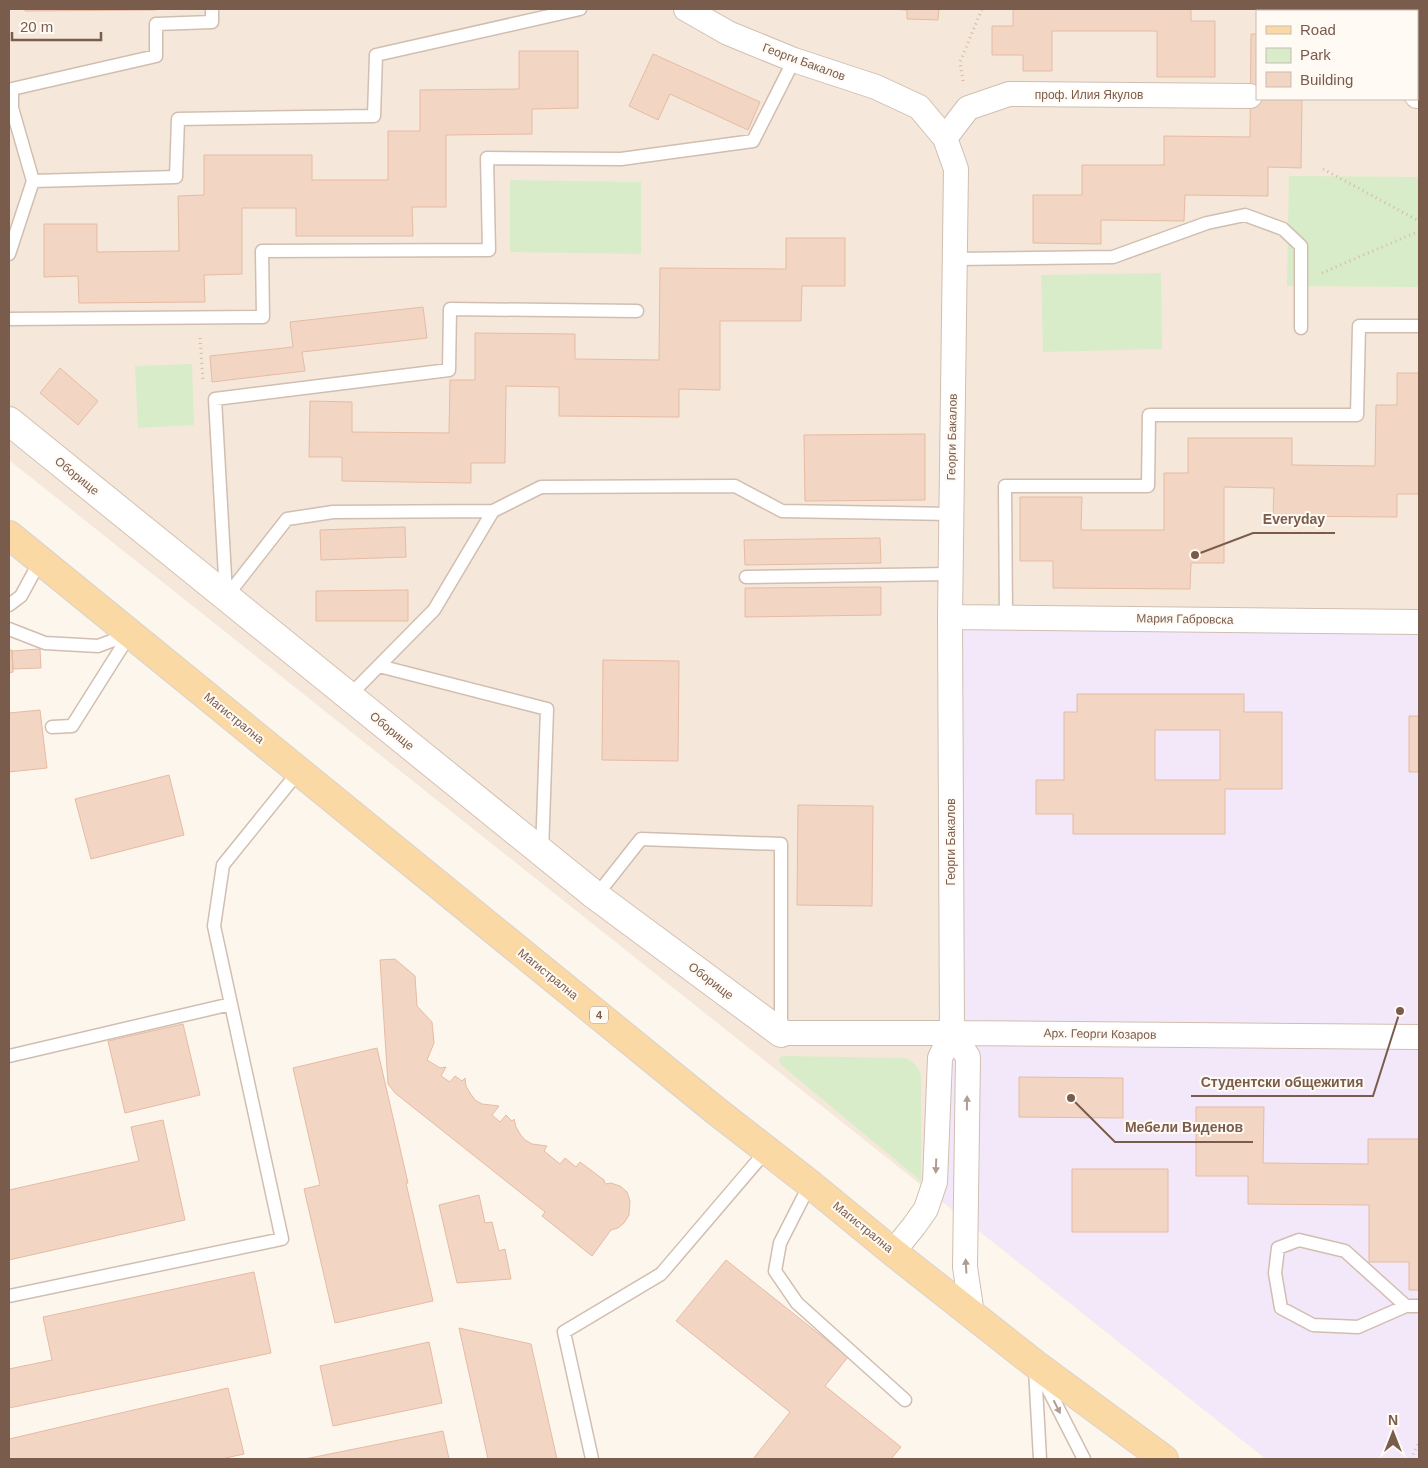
<svg xmlns="http://www.w3.org/2000/svg" width="1428" height="1468" viewBox="0 0 1428 1468" font-family="Arial,sans-serif">
<style>
.residential{fill:#f5e8da;fill-rule:evenodd}
.education{fill:#f3e8fa}
.green{fill:#d8ecc9}
.building{fill:#f3d5c3;stroke:#e6bba3;fill-rule:evenodd}
.lines{fill:none;stroke-linecap:round;stroke-linejoin:round}
.lane-casing{stroke:#d1beb0;stroke-width:15}
.street-casing{stroke:#d1beb0;stroke-width:26}
.secondary-casing{stroke:#d6c0b0;stroke-width:30}
.primary-casing{stroke:#dad1cd;stroke-width:30}
.path{stroke:#d9b8a5;stroke-width:3;stroke-dasharray:1 4;stroke-linecap:butt}
.lane{stroke:#fff;stroke-width:12}
.street{stroke:#fff;stroke-width:24}
.secondary{stroke:#fff;stroke-width:28}
.primary{stroke:#fbd9a5;stroke-width:28}
.oneway{fill:#af9d94}
.labels{text-anchor:middle;dominant-baseline:central;stroke-width:4;stroke-linejoin:round;paint-order:stroke}
.shield{fill:#fffaf3;stroke:#a28b7f;stroke-width:1}
.shield-label{font-size:11px;font-weight:bold;fill:#7a5c4d}
.street-label{font-size:12px;fill:#7a5c4d;stroke:#fffaf3}
.leader{fill:none;stroke:#7a5c4d;stroke-width:2}
.callout-dot{fill:#7a5c4d;stroke:#fffaf3;stroke-width:2}
.callout-label{font-size:14px;text-anchor:middle;font-weight:bold;fill:#7a5c4d;stroke:#fffaf3;stroke-width:4;stroke-linejoin:round;paint-order:stroke}
</style>
<rect width="100%" height="100%" fill="#fdf6ec"/>
<path class="residential" d="M9,9h1410v1450h-153l-1257,-999zM1257,11h160v88h-160z"/>
<path class="education" d="M950,617l469,5v837h-153l-323,-257 9,-169z"/>
<path class="green" d="M1289,176l130,1v110l-132,-1z
M510,180l131,2v72l-131,-2z
M1161,273l1,76 -119,3 -2,-77z
M192,364l2,61 -56,3 -3,-62z
M785,1056l121,2c8,5 12,8 15,17v106l-140,-116 -2,-4 1,-4z"/>
<path class="building" d="M25,9h131v1l-131,1z
M886,9h53l-1,11 -31,-1v-9z
M1013,9h178v12h24v56h-58v-46h-105v40h-29v-16h-31v-29h21z
M1375,9h44v25h-2v-23h-42z
M1251,34h6v65h45l-1,69 -33,-1v29l-83,-1 -1,26 -83,-1v24l-68,-1v-48h49v-30h82v-29l86,1z
M519,51h59v57l-46,1v25l-86,1v72h-34l1,29h-117v-28h-54v66l-38,1 1,27 -126,1 -1,-27 -34,1v-53h53v28l82,-1 -1,-55 26,-1v-40h108v25h76v-49h32v-41l99,-1z
M653,54l107,48 -12,28 -78,-36 -12,26 -29,-14z
M786,238h59v48h-43l-1,35h-81v69l-41,-1v28l-120,-1v-29l-53,-1 -1,77h-34v20l-129,-2v-24h-33l1,-56 42,1v30l97,1 1,-53h25v-47l100,1v25l84,1 1,-92 126,1z
M423,307l4,31 -125,14 3,19 -93,11 -2,-26 83,-9 -3,-25z
M60,368l38,33 -20,24 -38,-32z
M1397,373h22v121h-22v23l-124,-1 1,-28 -50,-1v76h-33l-1,26 -137,-1v-27h-33v-64h62l-1,33h83v-57h24v-35h104v27l83,1 1,-61h21z
M925,434v66l-120,1 -1,-66z
M405,527l1,30 -85,3 -1,-30z
M880,538l1,25 -136,2 -1,-25z
M881,587v28l-136,2v-29z
M408,590v31h-92v-30z
M40,649l1,19 -28,1 -1,-18z
M9,650h3l1,22 -4,1z
M603,660l76,1 -1,100 -76,-1z
M1077,694h167v18h38v77h-57v45h-152v-20h-37v-34h28v-68h13zM1155,730h65v50h-65z
M40,710l7,58 -38,4v-59z
M1409,716h10v56h-10z
M169,775l15,60 -93,24 -16,-60z
M798,805l75,1 -1,100 -75,-1z
M395,959l20,17 2,30 15,16 2,21 -7,17 13,8 6,-1 -5,9 9,6 5,-6 7,5 3,-3 1,8 4,7 5,7 7,4 17,2 -7,9 8,7 6,-7 6,6 2,-2 2,8 4,7 5,6 7,4 15,2 -3,5 16,13 5,-6 11,9 4,-5 24,18 1,4 6,-1 9,3 7,6 3,9 -1,14 -5,8 -6,5 -7,2 -19,26 -50,-40 3,-4 -150,-119 -7,-9 -8,-124z
M183,1024l17,71 -75,18 -17,-72z
M377,1048l31,135h-2l27,118 -98,22 -31,-134 16,-4 -27,-117z
M1019,1077l104,1v40l-104,-1z
M1196,1107h68l-1,56 105,1v-25h51v151h-10v-28h-40v-57l-121,-1v-28h-52z
M163,1120l22,100 -176,40v-70l130,-29 -8,-34z
M1072,1169h96v63h-96z
M479,1195l6,28 7,-1 7,29 6,-2 6,30 -54,4 -18,-78z
M726,1260l122,97 -23,29 76,61 -10,12h-138l37,-47 -114,-91z
M254,1272l17,81 -262,55v-39l43,-9 -9,-43z
M459,1328l72,16 26,115h-69z
M429,1342l13,61 -109,23 -13,-60z
M228,1388l16,66 -23,5h-212v-20z
M443,1431l6,28h-144z"/>
<g class="lines">
<g class="lane-casing">
<path id="lane" d="M9,108h3v-19l144,-33v-32l56,-2v-13
M12,108l21,73
M9,254l24,-73 143,-4 2,-58 196,-3 2,-61 204,-46
M955,259l158,-2 94,-34 38,-8 38,14 18,17v82
M9,319l254,-2 -1,-66 227,-1 -2,-92 134,1 132,-18 41,-81
M746,577l205,-3
M226,594l-11,-195 234,-29 1,-61 187,2
M226,597l61,-78 46,-7 160,-1
M9,605l12,-9 19,-35
M1006,617l-1,-131h143l1,-71h208l2,-89h60
M9,629l36,14 53,3 32,-12
M379,666l168,43 -5,143
M349,696l85,-86 59,-99 48,-24 194,-1 47,25 169,3
M52,727l20,-1 58,-92
M596,896l45,-57 140,5v189
M9,1056l222,-52
M810,1184l-30,59 -5,28 22,32 108,97
M9,1296l273,-57 -68,-313 9,-61 76,-94
M1406,1306l-61,-55 -46,-11 -21,8 -3,25 6,35 32,17 45,2 48,-21h13
M1035,1369l5,90
M1042,1377l42,82
M592,1459l-28,-127 97,-58 105,-123"/>
</g>
<g class="street-casing">
<path id="street" d="M686,9l42,24 66,27 82,27 43,20 26,31 11,31 -6,448 2,416 -12,25 -5,124 -9,27 -12,17 -21,26
M1417,96h2
M945,138l23,-30 41,-14 241,2
M950,617l469,5
M781,1033h171l467,4
M952,1033l16,24 -3,210 7,47"/>
</g>
<g class="secondary-casing">
<path id="secondary" d="M9,421l587,475 185,137"/>
</g>
<g class="primary-casing">
<path id="primary" d="M9,535l706,575 95,74 83,68 142,112 129,95"/>
</g>
<path class="path" d="M963,81l-3,-19 22,-53
M1323,169l96,52
M1322,273l97,-42
M200,338l3,43
M1411,1459l8,-17"/>
<use href="#lane" class="lane"/>
<use href="#street" class="street"/>
<use href="#secondary" class="secondary"/>
<use href="#primary" class="primary"/>
</g>
<defs><path id="oneway-solid" d="M-6-.8H1V-3.2L6.5 0L1 3.2V.8H-6Z" transform="scale(1.25)"/></defs>
<g class="oneway">
<use href="#oneway-solid" transform="translate(967 1103) rotate(-89)"/>
<use href="#oneway-solid" transform="translate(936 1166) rotate(92)"/>
<use href="#oneway-solid" transform="translate(966 1266) rotate(-93)"/>
<use href="#oneway-solid" transform="translate(1057 1407) rotate(63)"/>
</g>
<g class="labels">
<rect class="shield" x="590" y="1006.5" width="18" height="17" rx="4"/>
<g class="shield-label">
<text x="599" y="1015">4</text>
</g>
<g class="street-label">
<text transform="translate(804 62) rotate(20)">Георги Бакалов</text>
<text x="1089" y="95">проф. Илия Якулов</text>
<text transform="translate(952 437) rotate(-89)">Георги Бакалов</text>
<text transform="translate(77 476) rotate(39)">Оборище</text>
<text transform="translate(1185 619) rotate(1)">Мария Габровска</text>
<text transform="translate(234 718) rotate(39)">Магистрална</text>
<text transform="translate(392 731) rotate(39)">Оборище</text>
<text transform="translate(951 842) rotate(-90)">Георги Бакалов</text>
<text transform="translate(548 974) rotate(39)">Магистрална</text>
<text transform="translate(711 981) rotate(37)">Оборище</text>
<text transform="translate(1100 1034) rotate(1)">Арх. Георги Козаров</text>
<text transform="translate(863 1227) rotate(39)">Магистрална</text>
</g>
</g>
<path class="leader" d="M1195 555L1253 533H1335M1400 1011L1373 1096H1191M1071 1098L1115 1142H1253"/>
<g class="callout-dot">
<circle cx="1195" cy="555" r="5"/>
<circle cx="1400" cy="1011" r="5"/>
<circle cx="1071" cy="1098" r="5"/>
</g>
<g class="callout-label">
<text x="1294" y="524">Everyday</text>
<text x="1282" y="1087">Студентски общежития</text>
<text x="1184" y="1132">Мебели Виденов</text>
</g>
<rect width="1428" height="1468" fill="none" stroke="#7a5c4d" stroke-width="20"/>
<rect x="1256" y="10" width="162" height="90" fill="#fffaf3" stroke="#cabbb1"/>
<rect x="1266" y="26" width="25" height="8" fill="#fbd9a5" stroke="#cabbb1"/>
<text x="1300" y="35" font-size="15" fill="#7a5c4d">Road</text>
<rect x="1266" y="48" width="25" height="15" fill="#d8ecc9" stroke="#cabbb1"/>
<text x="1300" y="60" font-size="15" fill="#7a5c4d">Park</text>
<rect x="1266" y="72" width="25" height="15" fill="#f3d5c3" stroke="#cabbb1"/>
<text x="1300" y="85" font-size="15" fill="#7a5c4d">Building</text>
<g transform="translate(1393 1433)" stroke="#fffaf3" stroke-width="4" paint-order="stroke">
<path d="M0-4L9 19L0 12L-9 19Z" fill="#7a5c4d"/>
<text y="-8" font-size="14" font-weight="bold" text-anchor="middle" fill="#7a5c4d">N</text>
</g>
<path d="M12 32v8h89v-8" fill="none" stroke="#7a5c4d" stroke-width="2.5"/>
<text x="20" y="32" font-size="15" fill="#7a5c4d" stroke="#fffaf3" stroke-width="4" paint-order="stroke">20 m</text>
</svg>
